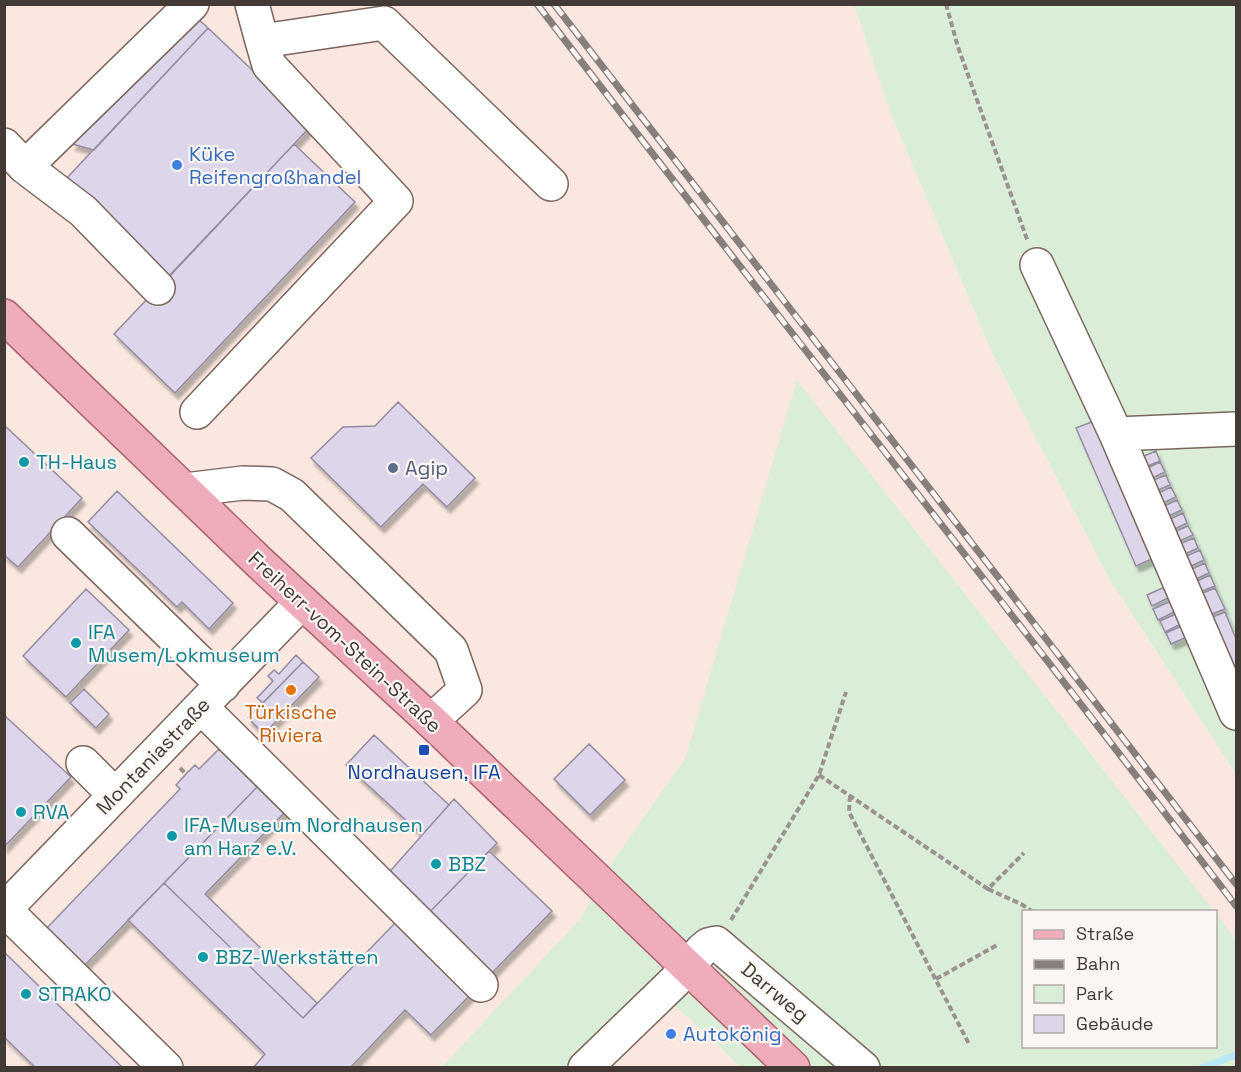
<svg xmlns="http://www.w3.org/2000/svg" width="1241" height="1072" viewBox="0 0 1241 1072" font-family="'Space Grotesk',sans-serif">
<style>
.built{fill:#fae7df}
.green{fill:#daeed7}
.lines{fill:none;stroke-linecap:round;stroke-linejoin:round}
.stream{stroke:#bbe8f6;stroke-width:7}
.building{fill:#ddd5ea;stroke:#948ca0;stroke-width:1.5;filter:url(#shadow)}
.minor-casing{stroke:#7b665d;stroke-width:36}
.major-casing{stroke:#ac626f;stroke-width:36}
.path{stroke:#9a9390;stroke-width:4;stroke-dasharray:6 3;stroke-linecap:butt}
.minor{stroke:#fff;stroke-width:33}
.major{stroke:#efadbb;stroke-width:33}
.rail-casing{stroke:#877f7c;stroke-width:7}
.rail{stroke:#fbf6f4;stroke-width:4.5;stroke-dasharray:14;stroke-linecap:butt}
.shop-dot{fill:#3f7fe0;stroke:#fbf6f4;stroke-width:2}
.culture-dot{fill:#0f9aa8;stroke:#fbf6f4;stroke-width:2}
.service-dot{fill:#5c6f8a;stroke:#fbf6f4;stroke-width:2}
.food-dot{fill:#e8710a;stroke:#fbf6f4;stroke-width:2}
.transit-dot{fill:#1a4fb4;stroke:#fbf6f4;stroke-width:2}
.labels{text-anchor:middle;dominant-baseline:central;stroke-width:4.5;stroke-linejoin:round;paint-order:stroke}
.shop-label{font-size:20px;fill:#366cbe;stroke:#fbf6f4;text-anchor:start}
.culture-label{font-size:20px;fill:#0d838f;stroke:#fbf6f4;text-anchor:start}
.service-label{font-size:20px;fill:#4e5e75;stroke:#fbf6f4;text-anchor:start}
.street-label{font-size:20px;fill:#433a36;stroke:#fbf6f4}
.food-label{font-size:20px;fill:#c56008;stroke:#fbf6f4}
.transit-label{font-size:20px;fill:#164399;stroke:#fbf6f4}
</style>
<defs>
<filter id="shadow"><feDropShadow dx="3.5" dy="6" stdDeviation="1.5" flood-color="#0004"/></filter>
</defs>
<rect width="100%" height="100%" fill="#fbf6f4"/>
<path class="built" d="M5,5h849l37,109 101,239 116,224 128,197v166l-370,-471 -296,598 -565,1z
M671,1001l70,66 -139,1z"/>
<path class="green" d="M854,5h382v769l-128,-197 -116,-224 -101,-239z
M797,380l417,531 -190,1v134h192v-133l20,27v127h-495l-70,-65 -69,65 -161,1 140,-150 35,-61 69,-98z"/>
<g class="lines">
<path class="stream" d="M1201,1068l35,-13"/>
</g>
<path class="building" d="M195,16l13,12 -114,122 -22,-6z
M208,28l103,98 -143,152 -103,-98z
M294,144l61,58 -180,191 -61,-59z
M398,402l77,76 -28,29 -24,-23 -42,43 -70,-69 32,-31 32,-1z
M1094,421l60,137 -18,8 -60,-138z
M4,425l78,73 -64,69 -14,-12z
M1156,451l4,10 -17,7 -4,-10z
M1160,462l5,10 -17,8 -5,-10z
M1166,475l4,10 -17,7 -4,-10z
M1171,487l5,10 -17,8 -4,-10z
M117,491l116,112 -24,26 -27,-27 -5,5 -89,-85z
M1177,500l5,10 -18,8 -4,-10z
M1183,513l4,10 -16,8 -5,-10z
M1188,526l5,9 -18,8 -4,-10z
M1194,538l4,10 -17,8 -4,-11z
M1200,550l4,10 -17,8 -5,-10z
M1205,563l4,10 -17,8 -4,-10z
M1210,575l5,11 -18,7 -4,-10z
M1165,587l5,10 -18,9 -5,-11z
M1215,588l10,21 -18,7 -9,-21z
M86,589l43,41 -63,67 -43,-41z
M1171,601l5,10 -18,9 -5,-11z
M1225,612l11,27v47l-28,-67z
M1178,613l5,10 -18,9 -5,-11z
M1184,625l5,11 -18,8 -5,-11z
M296,655l7,7 -40,41 -6,-5 16,-17 -5,-5 6,-6 5,4z
M303,662l16,15 -55,57 -16,-16z
M84,689l25,25 -13,14 -26,-25z
M4,715l67,62 -67,70z
M374,735l75,70 -27,30 -76,-70z
M589,744l36,36 -35,35 -36,-36z
M219,749l39,37 -174,180 -38,-37 134,-140 -4,-4 10,-11 9,-9 4,4z
M258,786l27,26 -80,82 112,109 -14,15 -139,-135z
M454,799l43,44 -72,74 -40,-40z
M489,851l63,60 -64,66 -63,-60z
M164,883l139,135 94,-97 75,72 -41,42 -26,-25 -55,58h-97l12,-14 -137,-134z
M4,952l119,116h-87l-32,-31z"/>
<g class="lines">
<g class="minor-casing">
<path id="minor" d="M252,4l10,37 122,-18 167,161
M4,145l21,22 58,44 75,77
M25,167l167,-163
M1037,265l79,169 120,279
M197,412l199,-211 -127,-136 -7,-24
M1116,434l120,-5
M185,490l58,-7 29,1 20,11 159,155 14,40 -34,31
M68,534l155,151
M201,707l280,278
M83,763l32,32
M4,909l162,159
M4,910l298,-308
M585,1068l90,-87 27,-31 6,-5 8,-2 147,125"/>
</g>
<g class="major-casing">
<path id="major" d="M4,316l256,247 171,158 362,347"/>
</g>
<path class="path" d="M946,4l12,43 70,195
M180,768l6,6
M819,775l169,114 36,-36
M850,796l-1,16 120,232
M988,889l33,15 12,8
M731,920l88,-145 27,-83
M936,979l63,-35"/>
<use href="#minor" class="minor"/>
<use href="#major" class="major"/>
<g class="rail-casing">
<path id="rail" d="M537,4c232,302 469,600 699,902
M554,4l682,880"/>
</g>
<use href="#rail" class="rail"/>
</g>
<g class="shop-dot">
<circle cx="177" cy="165" r="6"/>
<circle cx="671" cy="1034" r="6"/>
</g>
<g class="culture-dot">
<circle cx="24" cy="462" r="6"/>
<circle cx="76" cy="643" r="6"/>
<circle cx="21" cy="812" r="6"/>
<circle cx="172" cy="836" r="6"/>
<circle cx="436" cy="864" r="6"/>
<circle cx="203" cy="957" r="6"/>
<circle cx="26" cy="994" r="6"/>
</g>
<circle class="service-dot" cx="393" cy="468" r="6"/>
<circle class="food-dot" cx="291" cy="690" r="6"/>
<rect class="transit-dot" x="418" y="744" width="12" height="12" rx="3"/>
<g class="labels">
<g class="shop-label">
<text x="189" y="154">Küke<tspan x="189" dy="23">Reifengroßhandel</tspan></text>
<text x="683" y="1034">Autokönig</text>
</g>
<g class="culture-label">
<text x="36" y="462">TH-Haus</text>
<text x="88" y="632">IFA<tspan x="88" dy="23">Musem/Lokmuseum</tspan></text>
<text x="33" y="812">RVA</text>
<text x="184" y="825">IFA-Museum Nordhausen<tspan x="184" dy="23">am Harz e.V.</tspan></text>
<text x="448" y="864">BBZ</text>
<text x="215" y="957">BBZ-Werkstätten</text>
<text x="38" y="994">STRAKO</text>
</g>
<g class="service-label">
<text x="405" y="468">Agip</text>
</g>
<g class="street-label">
<text transform="translate(345 642) rotate(43)">Freiherr-vom-Stein-Straße</text>
<text transform="translate(153 756) rotate(-46)">Montaniastraße</text>
<text transform="translate(775 992) rotate(40)">Darrweg</text>
</g>
<g class="food-label">
<text x="291" y="712">Türkische<tspan x="291" dy="23">Riviera</tspan></text>
</g>
<g class="transit-label">
<text x="424" y="772">Nordhausen, IFA</text>
</g>
</g>
<rect width="1241" height="1072" fill="none" stroke="#433a36" stroke-width="12"/>
<rect x="1022" y="910" width="195" height="138" fill="#fbf6f4" stroke="#b1aba8" stroke-width="1.5"/>
<rect x="1034" y="930" width="30" height="9" fill="#efadbb" stroke="#b1aba8" stroke-width="1.5"/>
<text x="1076" y="940" font-size="18" fill="#433a36">Straße</text>
<rect x="1034" y="960" width="30" height="9" fill="#877f7c" stroke="#b1aba8" stroke-width="1.5"/>
<text x="1076" y="970" font-size="18" fill="#433a36">Bahn</text>
<rect x="1034" y="985" width="30" height="18" fill="#daeed7" stroke="#b1aba8" stroke-width="1.5"/>
<text x="1076" y="1000" font-size="18" fill="#433a36">Park</text>
<rect x="1034" y="1015" width="30" height="18" fill="#ddd5ea" stroke="#b1aba8" stroke-width="1.5"/>
<text x="1076" y="1030" font-size="18" fill="#433a36">Gebäude</text>
</svg>
